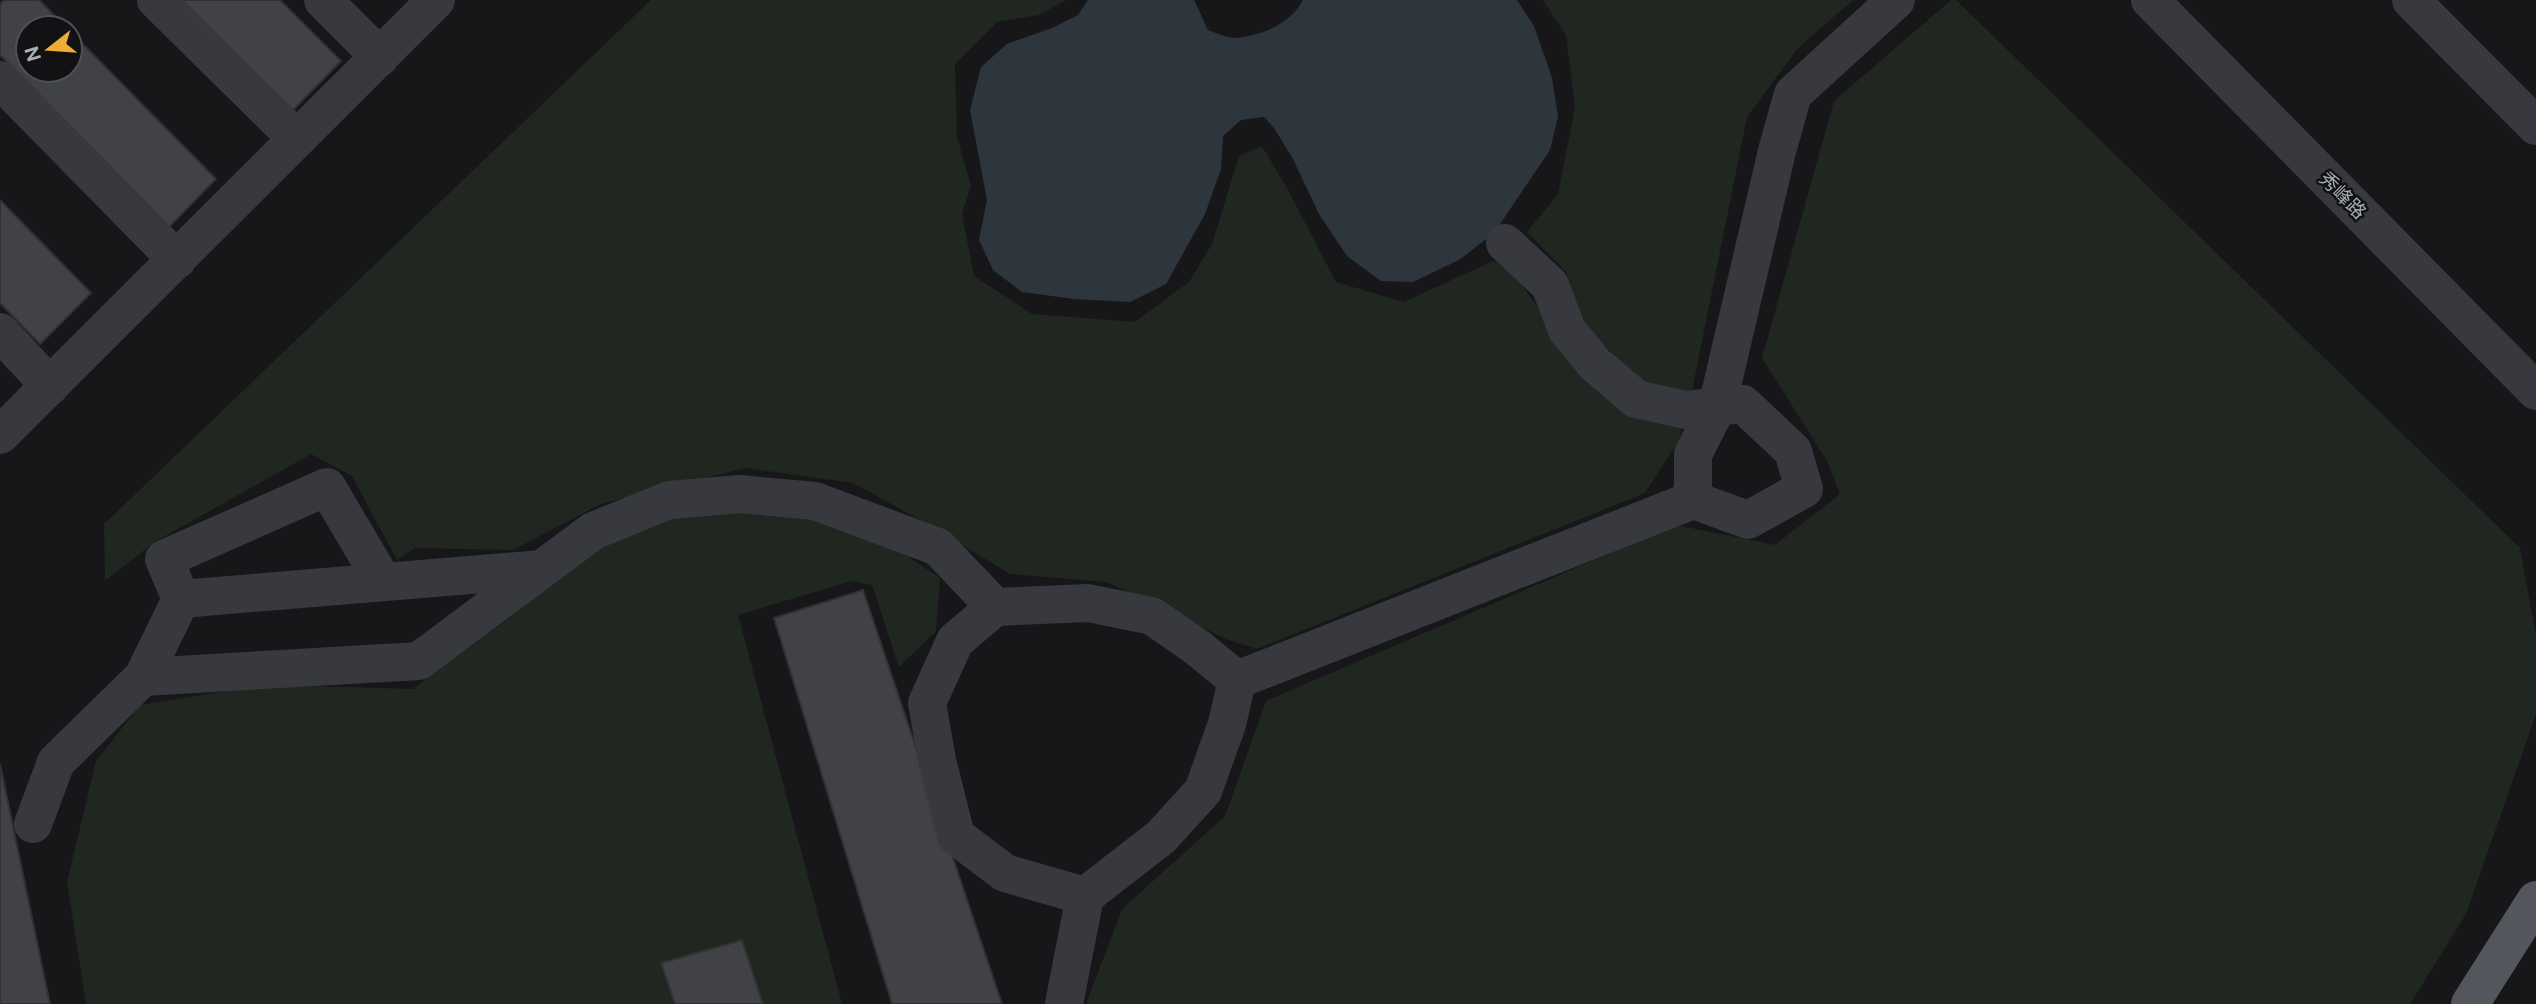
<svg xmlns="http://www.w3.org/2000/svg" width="2536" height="1004" viewBox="0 0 2536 1004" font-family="'Public Sans','Noto Sans SC',sans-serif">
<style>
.green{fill:#1f2720}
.water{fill:#2d363d}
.building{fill:#414246;stroke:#313135;stroke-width:2}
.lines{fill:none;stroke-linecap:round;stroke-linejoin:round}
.minor{stroke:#38393e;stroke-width:38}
.major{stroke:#54565d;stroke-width:38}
.labels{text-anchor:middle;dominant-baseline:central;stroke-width:5;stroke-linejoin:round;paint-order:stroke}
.street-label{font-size:19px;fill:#a9afb9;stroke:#121214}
</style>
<rect width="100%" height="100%" fill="#171719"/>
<path class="green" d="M651,0h415l-27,15 -42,7 -42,42 2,73 14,49 -9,28 12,62 58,38 103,8 54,-40 23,-38 27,-88 23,-10 25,42 49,94 68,20 89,-41 18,7 53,79 56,64 61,16 -1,11 -35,55 -388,156 -31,-10 -119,-57 -97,-8 -86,-52 -71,-39 -107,-15 -145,36 -88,46 -98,-2 -18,12 -45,-84 -41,-22 -158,89 -48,38 -1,-57z
M1543,0h310l-55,48 -51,69 -56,279 -47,-4 -31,-38 -40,-41 -6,-40 -40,-41 31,-38 17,-87 -9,-72z
M1951,0h5l564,548 16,88v78l-70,200 -56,90h-1324l36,-95 103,-93 41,-115 410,-176 99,20 65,-51 -13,-33 -65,-103 72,-257z
M674,509l121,1 97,36 48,32 -4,53 -37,36 -27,-82 -20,-4 -114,34 104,389h-756l-19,-122 29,-121 44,-56 125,-20 148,4 95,-70 90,-71z"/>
<path class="water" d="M1088,0h106l14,30c8,3 19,8 28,8 26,-2 55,-15 67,-38h214l17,26 18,52 6,39 -8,33 -56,83 -35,27 -46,22 -32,-1 -34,-25 -28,-42 -26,-55 -19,-31 -10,-11 -23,3 -18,16 -2,33 -16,45 -39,70 -36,18 -56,-3 -52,-7 -29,-22 -14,-30 8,-40 -17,-90 11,-43 26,-23 45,-16 26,-13z"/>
<path class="building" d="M4,0h35l28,28h-39v42h42v-39l146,148 -47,48 -169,-172v-51z
M181,0h99l61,61 -49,50z
M0,200l91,93 -51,51 -40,-41z
M863,590l139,414h-110l-118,-386z
M0,764l50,240h-50z
M742,940l21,64h-88l-14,-41z"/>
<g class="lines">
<path class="minor" d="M156,0l141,139
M323,0l57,57
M2150,0l386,391
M2411,0l125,126
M0,80l177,180
M0,332l50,54
M0,435l436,-435
M1693,500v-46l24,-47 60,-256 16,-57 103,-94
M181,599l-17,-40 163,-72 56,95
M995,607l93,-4 64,13 46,32 39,32
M143,677l38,-78 361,-30
M33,824l23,-62 87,-85 276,-16 174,-130 76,-31 71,-6 75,7 123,46 57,60 -40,34 -28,62 10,57 19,76 49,37 80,23 -21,108
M1085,896l76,-59 42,-46 24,-67 10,-44 456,-180 55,20 56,-31 -11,-38 -50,-47 -57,6 -50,-11 -41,-35 -28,-34 -17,-45 -45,-42"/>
<path class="major" d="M2470,1004l66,-104"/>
</g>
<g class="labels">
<g class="street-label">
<text transform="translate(2343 195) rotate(45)">秀峰路</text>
</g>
</g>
<g transform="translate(49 49) rotate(253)"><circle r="33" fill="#121214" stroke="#4e5156" stroke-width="2"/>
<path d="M0-5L12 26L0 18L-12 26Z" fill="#efac39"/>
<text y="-10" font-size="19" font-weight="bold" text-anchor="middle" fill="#a9afb9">N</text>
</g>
</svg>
